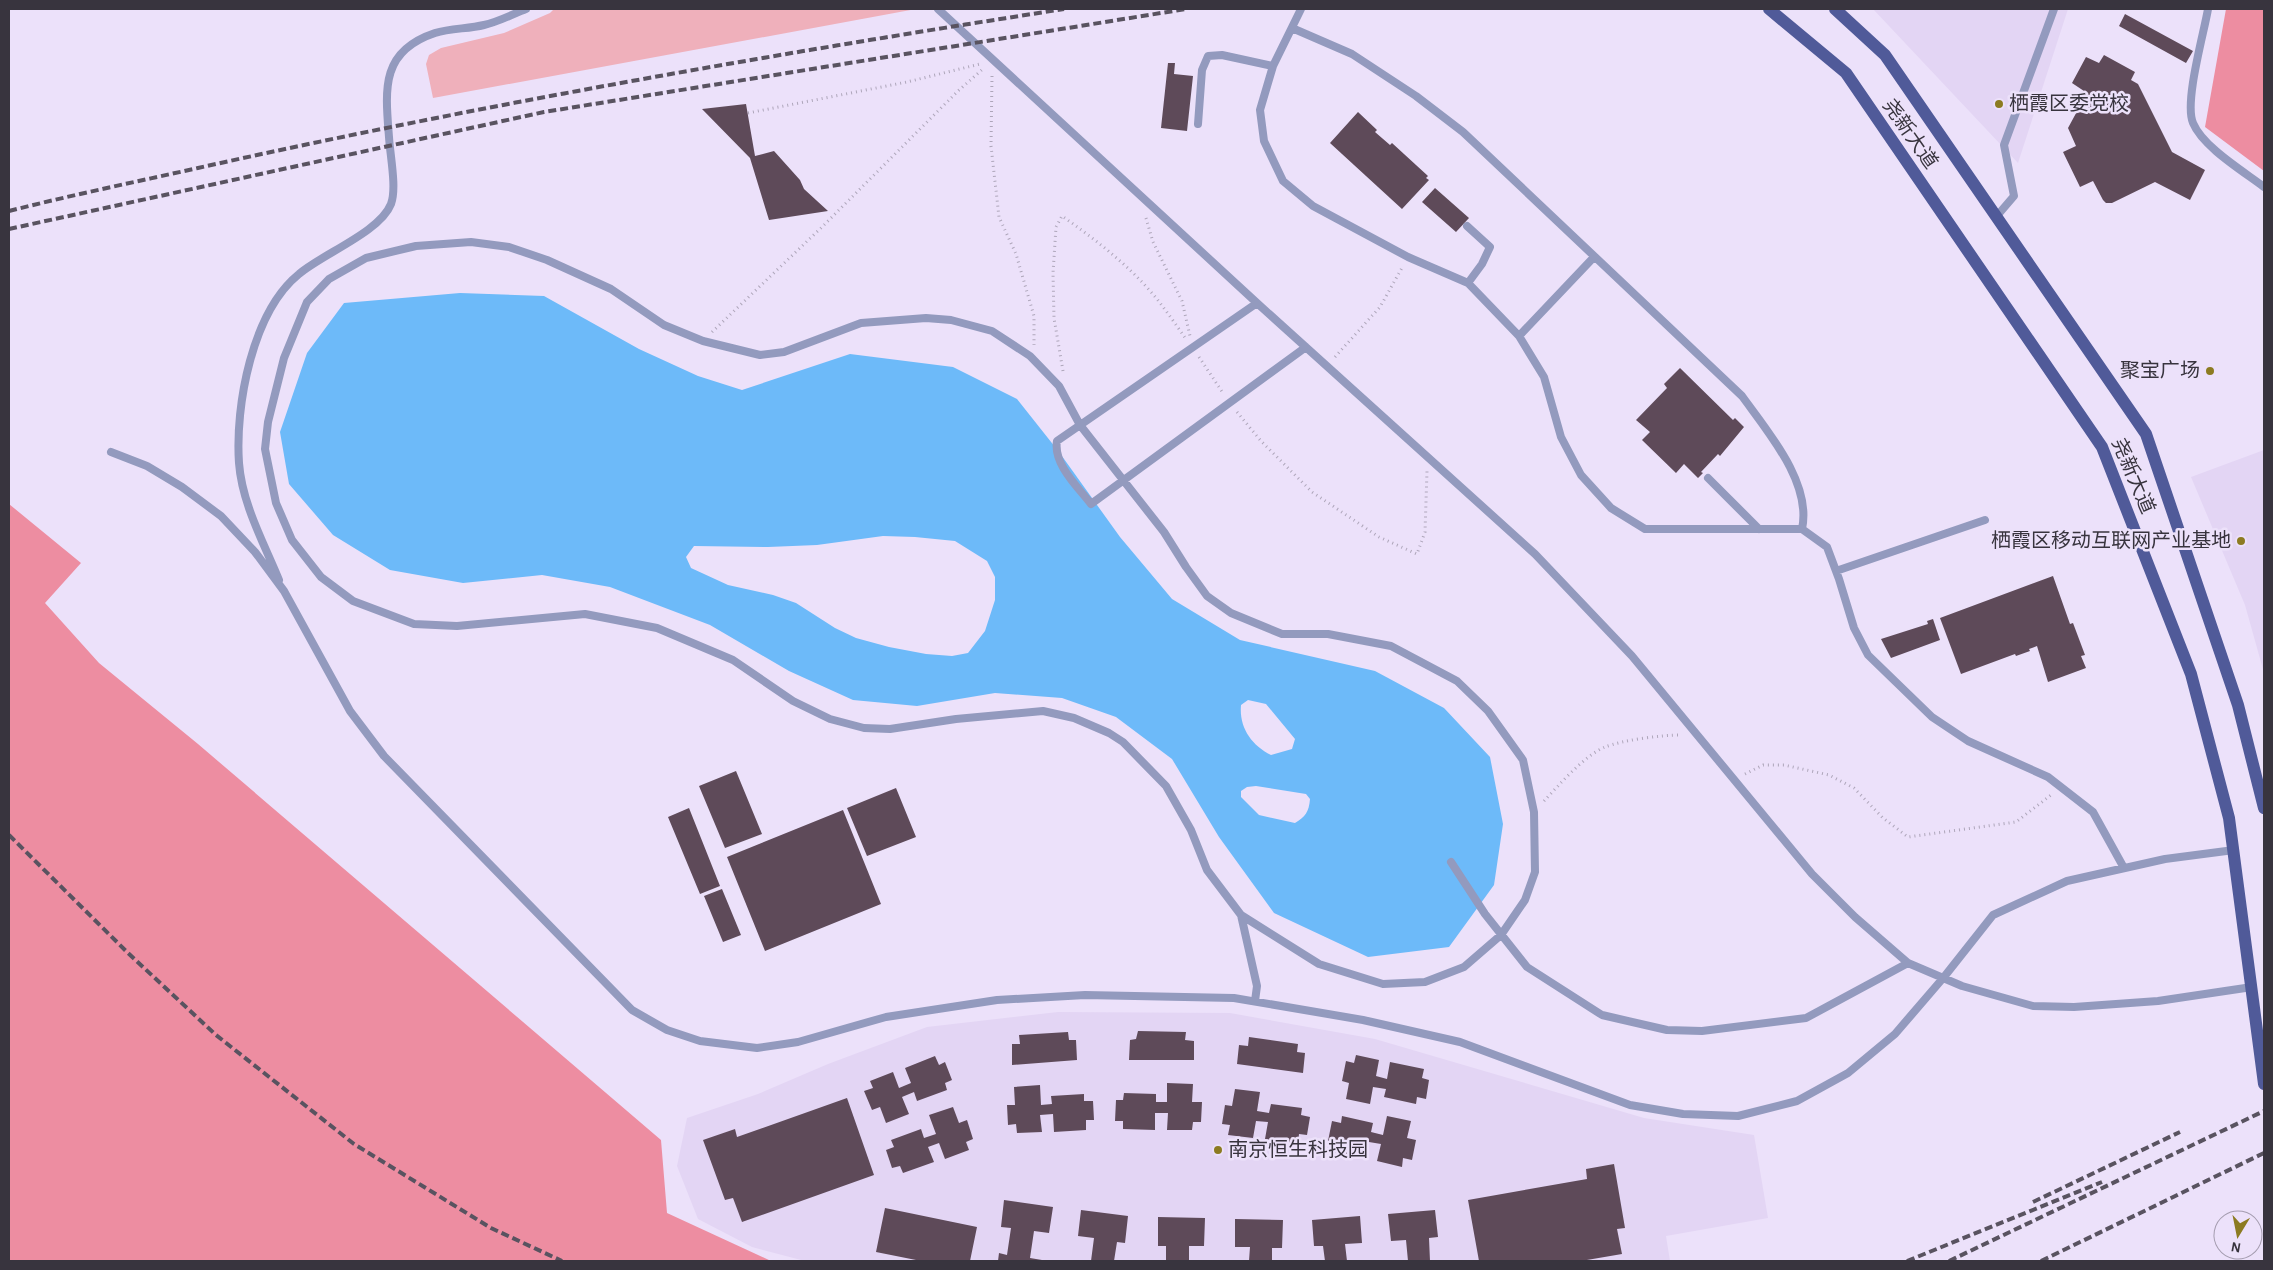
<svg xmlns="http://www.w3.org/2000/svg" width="2273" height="1270" viewBox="0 0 2273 1270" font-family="'Alegreya Sans','Noto Sans SC',sans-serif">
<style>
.built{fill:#e3d5f4}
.green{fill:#efb0bb}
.forest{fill:#ed8da1}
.water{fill:#6dbaf9;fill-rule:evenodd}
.building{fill:#5e4a59}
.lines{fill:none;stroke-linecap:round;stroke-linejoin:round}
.path{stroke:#aea6ba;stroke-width:3;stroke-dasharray:1 4;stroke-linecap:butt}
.lane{stroke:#939abe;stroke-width:8}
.primary{stroke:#505a99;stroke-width:12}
.rail{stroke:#595360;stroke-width:4;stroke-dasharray:8 4;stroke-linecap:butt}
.poi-dot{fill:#8c7b21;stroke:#ece1fa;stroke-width:2}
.labels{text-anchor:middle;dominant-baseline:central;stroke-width:5;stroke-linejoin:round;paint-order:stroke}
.poi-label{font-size:20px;fill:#38343e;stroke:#ece1fa;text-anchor:start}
.street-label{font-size:20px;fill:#38343e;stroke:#ece1fa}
</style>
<rect width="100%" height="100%" fill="#ece1fa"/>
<path class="built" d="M1873,9h195l-50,154z
M2264,450v223l-19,-68 -54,-128z
M1058,1012l172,1 145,26 269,79 110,17 14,83 -102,18 4,25h-865l-53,-14 -54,-28 -21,-53 10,-48 71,-24 70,-30 99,-37z"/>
<path class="green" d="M554,9h362l-483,89 -7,-34 3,-9 12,-7 63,-15 46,-20z"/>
<path class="forest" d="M2226,9h38v162l-59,-44z
M9,504l72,59 -36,40 54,60 99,81 463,396 6,73 104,48h-762z"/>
<path class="water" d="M460,293l84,3 95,53 59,27 44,14 108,-36 103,13 64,32 42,53 61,85 52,62 68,41 135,31 69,37 46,49 13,67 -9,61 -45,62 -81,10 -94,-44 -55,-76 -47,-78 -56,-42 -54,-19 -67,-5 -78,13 -64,-6 -64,-29 -79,-46 -100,-38 -68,-12 -79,8 -73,-13 -57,-35 -44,-51 -9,-52 27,-79 37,-50zM883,536l32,1 40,4 32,20 8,16v23l-10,31 -17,22 -16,3 -26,-2 -37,-7 -33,-9 -21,-10 -39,-25 -23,-8 -45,-10 -37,-17 -5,-11 8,-11 74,1 49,-2zM1248,700l18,4 29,35 -3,10 -21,6c-20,-10 -32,-28 -30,-50zM1256,786l50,8 4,5c-1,13 -5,18 -15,24l-36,-8 -18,-18v-6l6,-4z"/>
<path class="building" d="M2125,14l68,37 -7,12 -67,-37z
M2104,55l31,17 -4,8 7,4 34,68 33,18 -15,30 -35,-18 -43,21h-6l-3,-3 -10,-19 -13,6 -17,-35 13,-6 -8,-18 19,-35 -15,-10 14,-26 13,6z
M1168,63h7l-1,11 19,2 -6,55 -26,-3z
M746,104l9,52 19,-5 26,29 4,9 24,22 -59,9 -19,-62 -48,-49z
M1358,112l19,18 -2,2 15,13 2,-2 36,33 -2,2 3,2 -27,29 -72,-66z
M1435,188l34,30 -13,14 -34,-30z
M1680,368l53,52 2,-2 9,9 -24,29 -2,-2 -17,18 2,1 -5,5 -14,-14 -8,9 -34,-33 8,-8 -14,-12 31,-32 -3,-4z
M2053,576l17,48 3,-1 12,32 -4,1 5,12 -38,14 -11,-36 -8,3 1,2 -14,5 -1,-2 -54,20 -21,-56z
M1933,619l7,21 -49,18 -10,-19 47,-15 -1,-3z
M736,771l26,63 -37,14 -26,-62z
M896,788l20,49 -49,19 -20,-48z
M689,808l31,78 -20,8 -32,-77z
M843,810l38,94 -116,47 -38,-94z
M722,889l19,46 -18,7 -19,-46z
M1138,1031l48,1 -1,8 9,1v19h-65l1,-20 6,-1z
M1068,1032l1,8h7l1,20 -65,5v-21h8l-1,-9z
M1249,1037l49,7 -1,8 8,1 -2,20 -66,-9 2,-19 9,1z
M1356,1055l23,5 -3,16 11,3 3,-17 34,7 -2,9 7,2 -3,19 -9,-2 -1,7 -32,-7 2,-8 -13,-2 -3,17 -24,-5 3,-16 -7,-2 4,-20 8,2z
M935,1056l4,9 6,-3 7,18 -7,3 2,7 -30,11 -3,-9 -12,5 7,17 -23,9 -6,-16 -8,3 -8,-19 9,-3 -3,-7 23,-9 6,16 12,-5 -6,-15z
M1167,1083l26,1 -1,18h10l-1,20h-8l-1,8h-25l1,-17h-13v17l-32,-1v-8h-8l1,-21h7l1,-7 32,1v8h11z
M1040,1085l1,20 11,-1 -1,-8 33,-2v7h9l1,19h-8v10l-32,2 -1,-18 -13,1 2,17 -25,1 -1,-9 -8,1 -1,-20h8l-1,-18z
M1235,1089l25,3 -3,19 12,2 2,-9 31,4 -1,7 9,2 -3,18 -8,-1 -1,10 -33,-5 3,-17 -12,-1 -3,17 -25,-3 2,-10 -8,-1 3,-19 7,1z
M847,1098l27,77 -132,47 -9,-24 -8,2 -22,-60 32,-11 2,8z
M953,1107l6,16 8,-3 6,19 -7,3 3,8 -24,9 -6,-16 -11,4 6,15 -31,11 -3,-7 -8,2 -6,-18 8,-3 -3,-7 30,-11 3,9 12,-4 -7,-19z
M1342,1116l31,7 -2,9 12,3 4,-19 24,5 -4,17 9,2 -4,20 -9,-2 -1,9 -25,-6 4,-17 -12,-2 -4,17 -31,-7 2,-9 -8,-2 4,-20 9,2z
M1614,1164l11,64 -8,1 5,25 -41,7h-102l-11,-61 119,-21 -1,-10z
M1004,1200l49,7 -4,26 -15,-2 -4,27 18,3h-50l1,-8 8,2 4,-27 -10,-1z
M885,1208l92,19 -7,34h-49l-45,-9z
M1081,1210l47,6 -3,27 -8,-1 -3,19h-23l3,-23 -16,-2z
M1435,1210l3,27 -9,1 1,23h-22l-2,-21 -15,1 -3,-27z
M1360,1216l2,27 -17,1 2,17h-22l-2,-15h-9l-2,-26z
M1158,1217l47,1 -1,28h-15v15h-23v-15h-8z
M1235,1219l48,1 -1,28h-10v13h-23l1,-14h-15z"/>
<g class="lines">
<path class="path" d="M992,76l-1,70 8,71 17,37 18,62v29
M748,113l159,-31 73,-18
M1146,218l7,24 29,59 8,35
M712,332l110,-105 136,-136 26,-23
M1199,357l24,36
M1335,357l45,-50 23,-41
M1063,371l-9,-53 -1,-45 3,-46 6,-11c34,24 68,50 95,83 10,13 20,27 29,40
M1237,412l24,29 51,51 67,45 38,17 8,-22 2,-61
M1745,774l18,-9h21l45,10 25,13 29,30 25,19 108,-15 35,-27
M1544,801c15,-16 41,-46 61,-54 18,-7 56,-12 76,-12"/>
<path class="lane" d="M938,9l319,294 278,251 97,102 180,218 43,43 53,46 -102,55 -104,13 -35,-1 -65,-15 -75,-48 -42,-53 -34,-52
M1301,9l-28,57 -13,44 4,31 19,40 30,25 95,51 60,26 51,53 25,41 17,60 20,38 30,33 34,21h157
M2208,9c-4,24 -24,93 -15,114 10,24 50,48 71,64
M1292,28l60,26 64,42 47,36 279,264c26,36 70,87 60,133l25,18 12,32 15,49 14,27 64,62 36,24 80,36 45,35 31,56
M1198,124l4,-54 6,-14 14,-1 51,11
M1996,217l18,-21 -10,-51 50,-136
M1467,226l23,21 -8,17 -14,19
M1257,303l-200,138c-4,23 21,46 34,63l215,-157
M1519,336l75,-79
M111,452l36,14 35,21 39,29 34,36 29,39 66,120 34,45 248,254 35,20 33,11 57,7 41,-6 88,-25 111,-17 88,-5 149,3 129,22 97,22 170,63 53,9 55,2 59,-15 51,-28 47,-39 49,-57 49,-62 74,-34 98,-22 69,-9
M1708,478l51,51
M1836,571l149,-51
M279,580c-15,-37 -37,-76 -40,-117 -4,-57 13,-151 60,-189 23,-20 81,-42 92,-70 6,-16 -1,-49 -2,-67 -4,-49 -8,-86 46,-104 16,-5 33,-4 49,-8 14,-3 29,-11 42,-16
M1241,915l78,49 64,20 42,-2 39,-15 37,-32 24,-35 10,-28 -1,-60 -11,-52 -35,-49 -31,-30 -66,-35 -63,-12h-46l-51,-21 -24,-17 -21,-29 -22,-35 -84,-107 -21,-39 -29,-30 -38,-25 -41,-11 -25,-2 -65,5 -77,29 -24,3 -57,-14 -39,-16 -53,-36 -64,-29 -38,-13 -38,-5 -55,4 -50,12 -37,21 -22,23 -23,56 -16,64 -3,27 11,54 16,37 29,37 32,24 61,23 43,2 128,-12 72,14 76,32 60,41 37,18 34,9 26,1 66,-10 87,-8 31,7 35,15 14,9 43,44 25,44 16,40 34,45 16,71 -2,15
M1908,963l54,23 71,20 41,1 84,-6 94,-14"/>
<path class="primary" d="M1769,9l77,64 256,374 89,227 38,144 35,266
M1835,9l50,46 261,379 92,271 26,103"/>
<path class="rail" d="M9,211c63,-16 126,-29 189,-43 287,-64 576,-114 866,-159
M9,229l535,-117 642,-103
M9,835l119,118 88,82 138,109 137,84 71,33
M2033,1202l147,-70
M1907,1261l195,-79
M1949,1261l315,-150
M2041,1261l223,-108"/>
</g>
<g class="poi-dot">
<circle cx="1999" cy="104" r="5"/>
<circle cx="2210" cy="371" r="5"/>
<circle cx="2241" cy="541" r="5"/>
<circle cx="1218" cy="1150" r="5"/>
</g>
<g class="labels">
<g class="poi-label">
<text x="2009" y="104">栖霞区委党校</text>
<text x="2200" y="371" text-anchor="end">聚宝广场</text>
<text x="2231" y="541" text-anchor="end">栖霞区移动互联网产业基地</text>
<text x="1228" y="1150">南京恒生科技园</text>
</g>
<g class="street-label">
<text transform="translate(1910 134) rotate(55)">尧新大道</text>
<text transform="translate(2133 476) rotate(67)">尧新大道</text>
</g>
</g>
<rect width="2273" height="1270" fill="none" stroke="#38343e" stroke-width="20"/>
<g transform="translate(2238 1235) rotate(190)"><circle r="24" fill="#ece1fa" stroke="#a49caf"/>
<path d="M0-4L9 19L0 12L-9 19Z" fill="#8c7b21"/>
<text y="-8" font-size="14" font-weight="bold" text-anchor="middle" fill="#38343e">N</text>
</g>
</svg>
